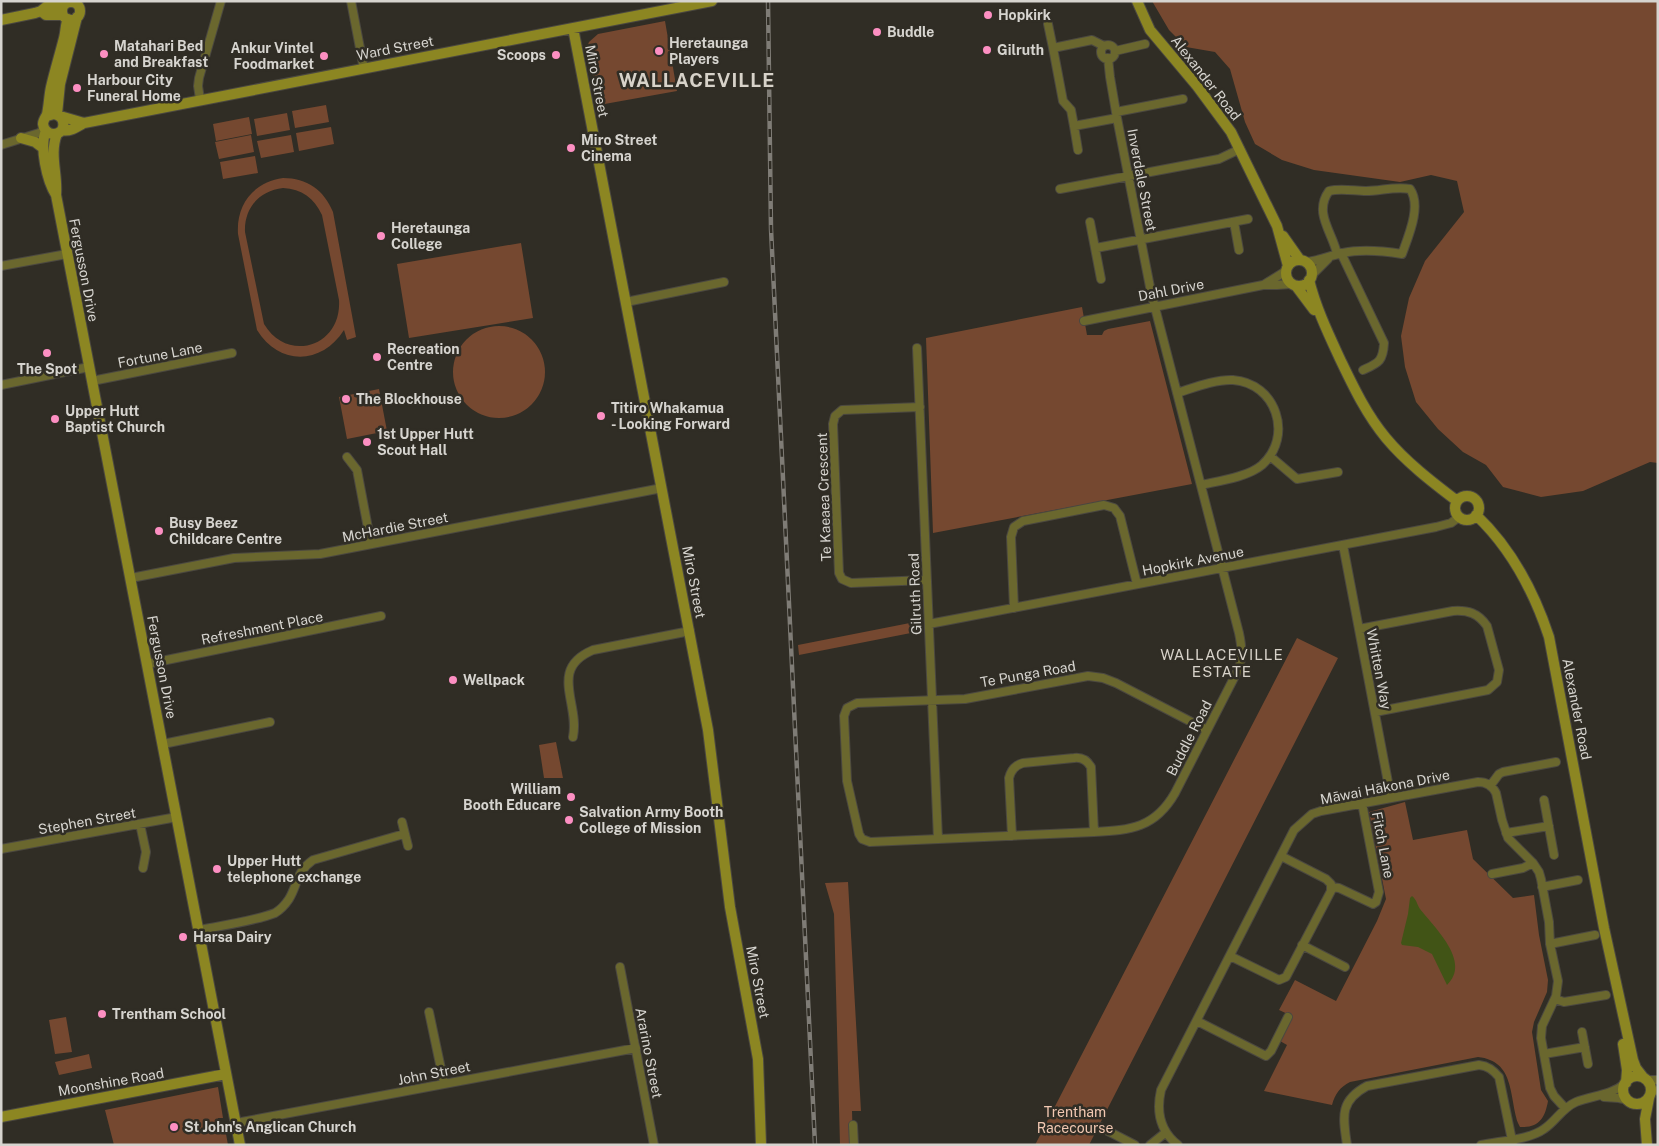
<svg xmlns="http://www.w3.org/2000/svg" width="1659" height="1146" viewBox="0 0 1659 1146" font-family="'Public Sans',sans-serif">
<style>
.green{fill:#754830;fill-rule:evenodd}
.water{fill:#415416}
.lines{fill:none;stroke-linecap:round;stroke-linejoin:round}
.street-casing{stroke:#4b4840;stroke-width:10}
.secondary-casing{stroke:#4b4840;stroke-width:12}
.street{stroke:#6a672e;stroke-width:8}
.secondary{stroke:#8c8622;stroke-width:10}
.rail-casing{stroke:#7f7c76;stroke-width:4.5}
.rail{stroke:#302d25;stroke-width:2.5;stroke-dasharray:8;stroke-linecap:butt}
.poi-dot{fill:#fc8fc2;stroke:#302d25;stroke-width:2}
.labels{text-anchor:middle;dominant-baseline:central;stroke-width:5;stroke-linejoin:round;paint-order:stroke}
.poi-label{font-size:14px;font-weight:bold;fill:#d6d4cf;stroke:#302d25;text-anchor:start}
.street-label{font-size:14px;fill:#d6d4cf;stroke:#302d25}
.park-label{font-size:14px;fill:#f2c8b2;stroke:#302d25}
.neighbourhood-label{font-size:15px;letter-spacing:1px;fill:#d7d2c9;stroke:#302d25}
.district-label{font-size:19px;font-weight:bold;letter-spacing:1px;fill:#d7d2c9;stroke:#302d25}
</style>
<rect width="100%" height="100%" fill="#302d25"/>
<path class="green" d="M1152,1h506v462l-8,-1 -67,29 -42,6 -38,-10 -17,-22 -23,-13 -25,-23 -22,-27 -11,-35 -4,-31 8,-38 16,-37 39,-49 -7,-31 -26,-6 -31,7 -86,-12 -32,-10 -27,-16 -10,-22 -15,-53 -15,-17 -29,-5 -17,-17z
M665,21l12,70 -78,14 -12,-58 2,-5 9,-8z
M326,105l3,17 -34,6 -3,-17z
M287,113l3,17 -33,6 -3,-17z
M249,117l3,17 -36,7 -3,-17z
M331,127l3,17 -35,7 -3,-18z
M251,135l3,17 -35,7 -4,-17z
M291,135l3,17 -33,6 -4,-17z
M255,156l3,17 -35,6 -3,-17z
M283,178c24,0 41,12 50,34l23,125 -9,3 -3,-10c-22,35 -65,36 -87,0l-19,-96c-2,-30 16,-52 45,-56zM283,188c19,1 31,10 39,27l17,85c3,46 -51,64 -75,24l-19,-92c-1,-24 14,-41 38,-44z
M521,243l12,75 -124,20 -12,-74z
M1082,307l5,28h15l2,-4 4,-2 42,-8 42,163 -259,49 -7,-195z
M453 372a46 46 0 1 1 92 0a46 46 0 1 1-92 0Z
M379,389l8,42 -40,8 -8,-42z
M920,621l1,10 -122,24 -1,-10z
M1297,638l41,20 -249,487h-54z
M556,742l7,36h-19l-5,-33z
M1405,802l8,38 54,-10 6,29 40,39 21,-3 5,40 9,45 -1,12 -13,30 -2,10 9,58 7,11c-3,17 -9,27 -28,26l-2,-4c-9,-27 -3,-62 -40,-66l-128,25c-10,5 -15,12 -18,23l-68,-14 23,-46 -7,-4 12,-25 -13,-6 16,-30 41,21 41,-80 9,-22 -17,-87z
M848,882l13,229h-9l1,34h-13l-6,-231 -9,-31z
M66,1017l6,35 -17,2 -6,-34z
M89,1054l3,14 -33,7 -4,-13z
M218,1087l5,31h-5v5h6l4,22h-114l-9,-35z"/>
<path class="water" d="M1412,896c5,4 5,9 8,13 14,18 52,53 27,76l-15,-31 -14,-7 -16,-2 -1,-2 7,-29 2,-16z"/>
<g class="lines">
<g class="street-casing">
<path id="street" d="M351,1l13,68
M1048,24l5,24
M1101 52a7 7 0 1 1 14 0a7 7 0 1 1-14 0Z
M1104,46l-12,-6 -39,8 10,53 8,9 3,16 43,-8
M1115,51l30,-7
M1108,58l2,19 7,41 34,174 88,341c3,14 4,26 -2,39l-62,121c-20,35 -44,37 -81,39l-224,10 -8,-3 -3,-5 -12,-53 -3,-65 3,-8 10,-5 108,-4 123,-23 15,2 13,5 91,47
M200,99l-2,-13 1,-8 22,-77
M1116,112l67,-13
M1074,126l4,24
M1,145l38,-12 6,-4
M1060,189l159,-30 21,-10
M1090,222l11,57
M1234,222l5,28
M1096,248l152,-29
M1341,253l43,90c-1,19 -6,20 -21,27
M1306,262c13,-1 25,-7 37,-9 19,-4 40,-2 59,1 6,-17 20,-48 8,-65 -15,-3 -29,2 -44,2 -12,0 -25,-3 -37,0 -16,22 4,42 8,63
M1,266l66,-12
M1312,275l16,-16
M1265,284l21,-13
M626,302l98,-20
M1084,321l179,-36h14l14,-1
M917,348l21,491
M92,381l140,-28
M1,385l88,-18
M1177,393c16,-5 39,-14 56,-13 43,3 61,56 29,85 -14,12 -43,16 -61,20
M920,407l-78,3 -7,6 -2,8 6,149 3,6 9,4 76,-3
M1270,456l27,23 41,-7
M347,457l10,13 14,74
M1343,545l48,253
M131,578l103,-20 86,-4 342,-66
M1014,608l-3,-71 3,-10 9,-6 81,-16 10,3 6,8 17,68
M929,624l507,-97 15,-4 8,-6
M1359,629l94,-18c15,-1 25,2 34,15l12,44 -2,12 -9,8 -113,22
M147,664l234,-48
M573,737c7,-34 -25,-68 20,-87l97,-19
M163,744l107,-22
M1490,786l9,-12 4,-2 53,-10
M1544,800l10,55
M402,822l6,24
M140,824l6,28 -3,16
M1506,833l43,-7
M1012,836l-3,-58c2,-8 6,-13 14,-15l51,-5c8,-1 13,2 17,9l3,65
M1,849l176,-32
M1492,874l31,-6 10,-5
M1332,887l7,1 34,16 3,-2 3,-10 -17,-89
M1542,887l36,-7
M199,930c21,-4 56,-9 76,-17 5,-3 10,-8 14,-14 9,-15 7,-27 24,-39l91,-26
M1550,944l45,-9
M1302,945l43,22
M1230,956l45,22 4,2 7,-3 45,-86v-7l-5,-5 -45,-23
M620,967l34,178
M1555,999l9,3 42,-7
M429,1012l15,71
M1197,1021l69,35 5,-5 17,-34
M1582,1032l6,32
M1544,1054l41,-7
M1646,1080h12
M1651,1092l7,-2
M1604,1097l15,1 9,2
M236,1123l400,-75
M853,1125l1,20
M1100,1127l35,18
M1150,1145l15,-12
M1178,1145c-18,-14 -22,-33 -17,-55l133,-260 18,-16 9,-3 157,-29c8,0 14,3 18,11l6,27 6,18 25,25 6,9 2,7 8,43 1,22 8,37 -2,15 -14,30 -1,12 9,50 4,8 11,12
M1347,1145c-4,-28 -8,-44 20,-59l112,-21c9,1 14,5 20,12l14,68
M1481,1145c18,-4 48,-5 63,-16 12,-8 18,-21 32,-27 17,-7 34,-6 50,-19"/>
</g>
<g class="secondary-casing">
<path id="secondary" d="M1137,1l13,29 47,56 34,46 46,94 11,40
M62 11a9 9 0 1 1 18 0a9 9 0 1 1-18 0Z
M41,11l5,4h17
M1,20l34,-7 6,-2 5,-4 18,-4 1,1
M573,28l135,702 22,177 28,152 3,86
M57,114l3,-30 17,-67
M47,116l7,-2c13,2 12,20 0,20 -6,0 -10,-4 -11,-10 0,-4 3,-7 4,-10 2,-9 2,-18 4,-27 4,-17 9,-33 13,-49 2,-7 1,-13 4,-19
M60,116l24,7
M62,130c8,2 15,-3 22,-7l628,-122
M46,131c-7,15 1,50 10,64
M57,134c-8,20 1,41 -1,61l184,950
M21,138l14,4 8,6
M1283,236l17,24
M1286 273a13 13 0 1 1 26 0a13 13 0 1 1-26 0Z
M1309,280c7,28 19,53 31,79 13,27 26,55 46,79 20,24 46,44 71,63
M1296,286l18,24
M1455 508a12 12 0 1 1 24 0a12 12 0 1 1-24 0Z
M1476,515c35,33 58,77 73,122l55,291 29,132 3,8 7,9
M1623,1044l4,26 -1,13
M1623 1090a14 14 0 1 1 28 0a14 14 0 1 1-28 0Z
M1,1117l225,-43
M1647,1145l-2,-26 4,-21"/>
</g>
<use href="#street" class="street"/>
<use href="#secondary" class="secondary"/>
<g class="rail-casing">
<path id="rail" d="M768,1l3,228 44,916"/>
</g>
<use href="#rail" class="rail"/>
</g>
<g class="poi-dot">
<circle cx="988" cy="15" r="5"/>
<circle cx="877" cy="32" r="5"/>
<circle cx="987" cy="50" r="5"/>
<circle cx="659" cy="51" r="5"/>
<circle cx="104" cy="54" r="5"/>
<circle cx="556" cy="55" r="5"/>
<circle cx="324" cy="56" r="5"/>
<circle cx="77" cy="88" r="5"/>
<circle cx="571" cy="148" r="5"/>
<circle cx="381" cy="236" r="5"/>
<circle cx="47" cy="353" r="5"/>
<circle cx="377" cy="357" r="5"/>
<circle cx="346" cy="399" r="5"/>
<circle cx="601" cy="416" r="5"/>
<circle cx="55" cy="419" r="5"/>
<circle cx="367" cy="442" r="5"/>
<circle cx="159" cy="531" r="5"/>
<circle cx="453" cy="680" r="5"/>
<circle cx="571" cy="797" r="5"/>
<circle cx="569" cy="820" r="5"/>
<circle cx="217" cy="869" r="5"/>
<circle cx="183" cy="937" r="5"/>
<circle cx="102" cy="1014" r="5"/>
<circle cx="174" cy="1127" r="5"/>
</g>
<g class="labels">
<g class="poi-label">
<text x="998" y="15">Hopkirk</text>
<text x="887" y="32">Buddle</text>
<text x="669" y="43">Heretaunga<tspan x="669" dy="16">Players</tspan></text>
<text x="114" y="46">Matahari Bed<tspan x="114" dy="16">and Breakfast</tspan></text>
<text x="314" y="48" text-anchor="end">Ankur Vintel<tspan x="314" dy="16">Foodmarket</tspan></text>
<text x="997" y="50">Gilruth</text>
<text x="546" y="55" text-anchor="end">Scoops</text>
<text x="87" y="80">Harbour City<tspan x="87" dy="16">Funeral Home</tspan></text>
<text x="581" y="140">Miro Street<tspan x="581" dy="16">Cinema</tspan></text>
<text x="391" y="228">Heretaunga<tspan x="391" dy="16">College</tspan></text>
<text x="387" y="349">Recreation<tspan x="387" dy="16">Centre</tspan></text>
<text x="47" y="369" text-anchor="middle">The Spot</text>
<text x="356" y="399">The Blockhouse</text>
<text x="611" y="408">Titiro Whakamua<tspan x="611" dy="16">- Looking Forward</tspan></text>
<text x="65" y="411">Upper Hutt<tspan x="65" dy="16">Baptist Church</tspan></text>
<text x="377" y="434">1st Upper Hutt<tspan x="377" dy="16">Scout Hall</tspan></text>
<text x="169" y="523">Busy Beez<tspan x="169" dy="16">Childcare Centre</tspan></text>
<text x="463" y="680">Wellpack</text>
<text x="561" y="789" text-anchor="end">William<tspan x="561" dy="16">Booth Educare</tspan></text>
<text x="579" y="812">Salvation Army Booth<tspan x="579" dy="16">College of Mission</tspan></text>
<text x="227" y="861">Upper Hutt<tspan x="227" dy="16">telephone exchange</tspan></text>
<text x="193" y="937">Harsa Dairy</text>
<text x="112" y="1014">Trentham School</text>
<text x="184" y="1127">St John's Anglican Church</text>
</g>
<g class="street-label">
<text transform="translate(395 48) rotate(-11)">Ward Street</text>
<text transform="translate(1206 78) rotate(52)">Alexander Road</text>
<text transform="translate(597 81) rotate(79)">Miro Street</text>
<text transform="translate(1142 180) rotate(79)">Inverdale Street</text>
<text transform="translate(84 270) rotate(79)">Fergusson Drive</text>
<text transform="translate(1171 290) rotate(-11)">Dahl Drive</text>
<text transform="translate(160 355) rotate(-11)">Fortune Lane</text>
<text transform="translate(824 497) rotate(-92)">Te Kaeaea Crescent</text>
<text transform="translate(395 527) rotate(-11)">McHardie Street</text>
<text transform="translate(1193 561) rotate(-11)">Hopkirk Avenue</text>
<text transform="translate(694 582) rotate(79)">Miro Street</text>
<text transform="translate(915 594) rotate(-92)">Gilruth Road</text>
<text transform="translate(262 628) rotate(-11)">Refreshment Place</text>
<text transform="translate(162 667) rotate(79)">Fergusson Drive</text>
<text transform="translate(1379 669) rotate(79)">Whitten Way</text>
<text transform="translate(1028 674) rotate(-10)">Te Punga Road</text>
<text transform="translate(1577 709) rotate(79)">Alexander Road</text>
<text transform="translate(1189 738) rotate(-63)">Buddle Road</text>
<text transform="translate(1385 787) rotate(-11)">Māwai Hākona Drive</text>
<text transform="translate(87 821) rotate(-10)">Stephen Street</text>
<text transform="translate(1383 845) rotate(79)">Fitch Lane</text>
<text transform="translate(758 982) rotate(79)">Miro Street</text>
<text transform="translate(649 1053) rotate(79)">Ararino Street</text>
<text transform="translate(434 1073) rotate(-11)">John Street</text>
<text transform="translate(111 1082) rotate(-10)">Moonshine Road</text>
</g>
<g class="park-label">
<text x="1075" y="1112">Trentham<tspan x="1075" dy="16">Racecourse</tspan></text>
</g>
<g class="neighbourhood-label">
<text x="1222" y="654">WALLACEVILLE<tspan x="1222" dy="17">ESTATE</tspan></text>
</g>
<g class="district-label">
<text x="697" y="80">WALLACEVILLE</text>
</g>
</g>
<rect width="1659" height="1146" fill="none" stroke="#d6d4cf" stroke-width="5"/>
</svg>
